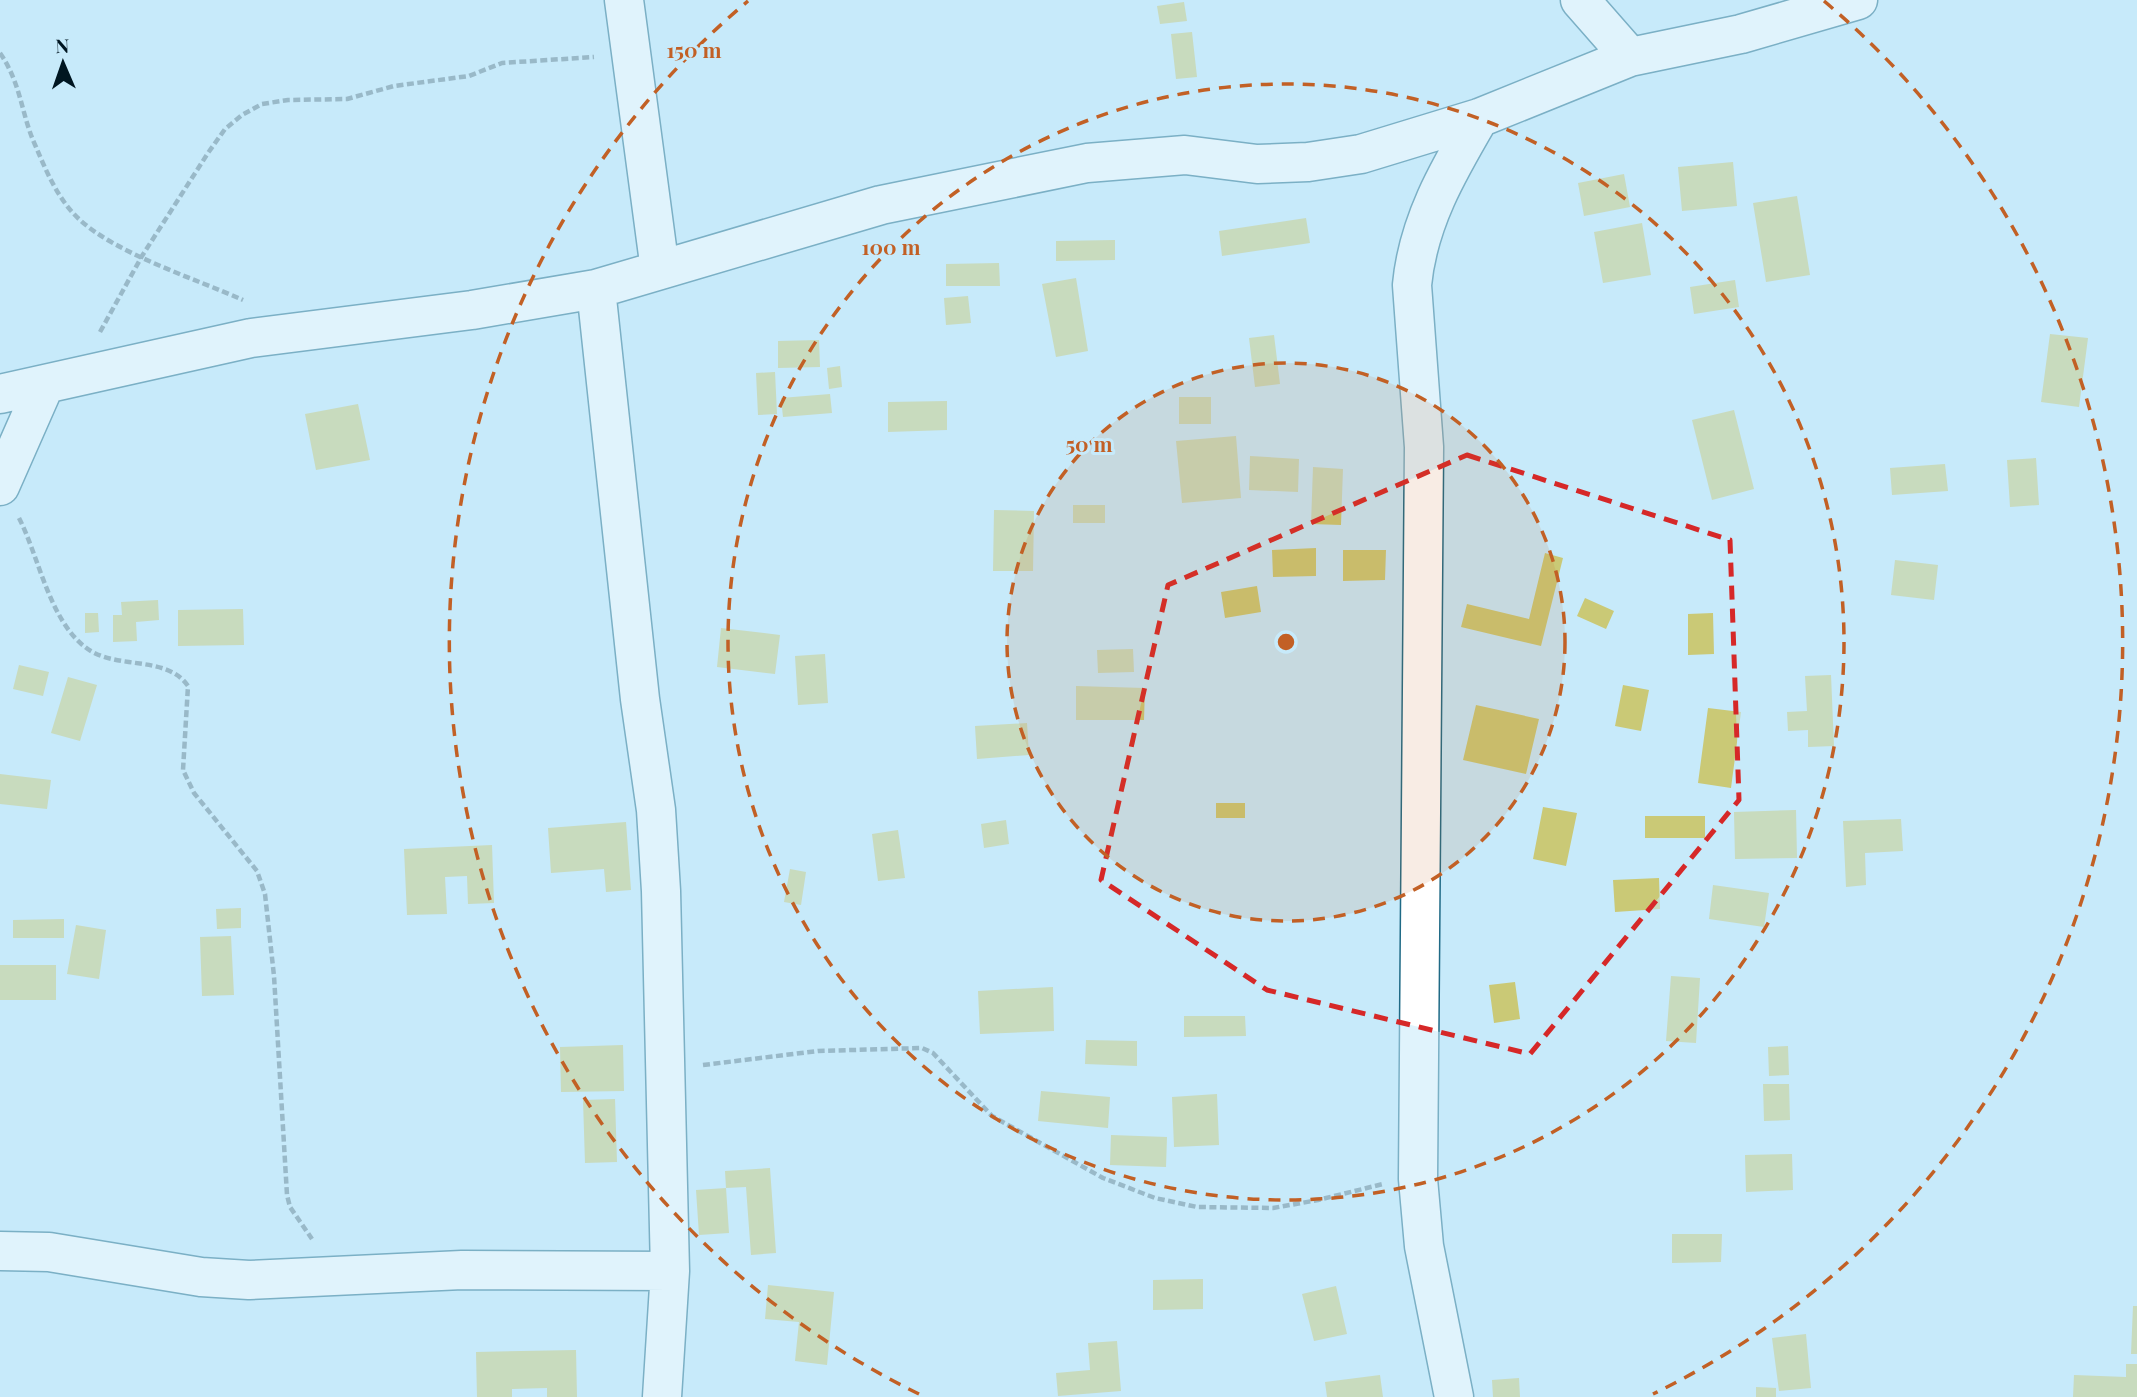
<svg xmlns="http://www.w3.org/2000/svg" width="2137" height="1397" viewBox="0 0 2137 1397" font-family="'Playfair Display',serif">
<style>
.building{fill:#cac976}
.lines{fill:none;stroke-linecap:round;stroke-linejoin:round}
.minor-casing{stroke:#1f6a86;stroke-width:41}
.path{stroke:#627e8c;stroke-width:4.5;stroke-dasharray:7 3.5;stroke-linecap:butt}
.minor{stroke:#fff;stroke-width:38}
.marked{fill:none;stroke:#d62828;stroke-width:5;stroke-dasharray:14 9;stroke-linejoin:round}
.ring{fill:none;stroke:#c26025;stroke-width:3.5;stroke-dasharray:12 9}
.centre{fill:#c26025;stroke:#c7eafa;stroke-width:3.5}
.ring-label{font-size:21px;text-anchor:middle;font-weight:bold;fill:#c26025;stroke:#c7eafa;stroke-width:6;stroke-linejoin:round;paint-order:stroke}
</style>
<rect width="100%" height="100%" fill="#c7eafa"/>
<path class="building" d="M1184,2l3,19 -27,3 -3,-18z
M1192,32l5,45 -21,2 -5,-45z
M1733,162l4,44 -55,5 -4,-44z
M1624,174l6,33 -46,9 -6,-33z
M1797,196l13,79 -44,7 -13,-79z
M1306,218l4,25 -88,13 -3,-25z
M1642,223l9,52 -48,8 -9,-51z
M1115,240v20l-59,1v-20z
M999,263l1,23h-54v-22z
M1076,278l12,73 -32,6 -14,-73z
M1735,280l4,27 -45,7 -4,-27z
M968,296l3,27 -25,2 -2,-27z
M2050,334l38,4 -9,69 -38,-5z
M1274,335l6,49 -25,3 -6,-49z
M819,340l1,27 -42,1v-27z
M840,366l2,21 -13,2 -2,-21z
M775,372l2,42 -19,1 -2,-42z
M830,394l2,19 -49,4 -2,-19z
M1179,397h32v27h-32z
M947,401v29l-59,2v-30z
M358,404l12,56 -54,10 -11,-56z
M1734,410l20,79 -42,11 -20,-80z
M1236,436l5,62 -59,5 -6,-62z
M1250,456l49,3 -1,33 -49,-2z
M2036,458l3,47 -29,2 -3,-47z
M1945,464l3,27 -56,4 -2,-27z
M1313,467l30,2 -2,56 -30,-1z
M1073,505h32v18h-32z
M994,510l40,1 -1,60h-40z
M1316,548v28l-43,1 -1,-27z
M1343,550h43l-1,30 -42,1z
M1545,553l18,5 -22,88 -80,-19 6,-23 62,15z
M1895,560l43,5 -4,35 -43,-5z
M1257,586l4,26 -36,6 -4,-26z
M1585,598l29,13 -8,18 -29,-13z
M158,600l1,20 -23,2 1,19 -24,1v-27h9l-1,-13z
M243,609l1,36 -66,1v-36z
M85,613h13l1,19 -14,1z
M1713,613l1,41 -26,1v-41z
M721,628l59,7 -5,39 -58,-7z
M1133,649l1,23 -36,1 -1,-23z
M825,654l3,49 -30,2 -3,-49z
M19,665l30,7 -6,24 -30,-7z
M1831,675l3,71 -26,1v-17l-20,1 -1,-19 20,-1 -2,-35z
M68,677l29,8 -17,56 -29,-8z
M1623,685l26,5 -8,41 -26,-5z
M1076,686l69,2 -1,32h-68z
M1476,705l63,14 -13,55 -63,-14z
M1708,708l33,4 -10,76 -33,-5z
M1027,723l2,32 -52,4 -2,-33z
M0,774l51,6 -4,29 -47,-5z
M1216,803h29v15h-29z
M1543,807l34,6 -11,53 -33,-7z
M1796,810l1,48 -62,1 -1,-47z
M1645,816h60v22h-60z
M1901,819l2,32 -38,2 1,32 -20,2 -3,-66z
M1006,820l3,24 -25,4 -3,-24z
M626,822l5,68 -25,2 -2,-23 -53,4 -3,-45z
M898,830l7,48 -27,3 -6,-47z
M492,845l2,58 -26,1 -1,-28 -22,1 2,37 -40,1 -3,-66z
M790,869l16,3 -5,33 -17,-3z
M1659,878l1,31 -45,3 -2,-32z
M1713,885l56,8 -5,34 -55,-8z
M241,908v20l-24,1 -1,-20z
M64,919v19h-51v-18z
M76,925l30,5 -7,49 -32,-5z
M231,936l3,59 -32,1 -2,-59z
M0,965h56v35h-56z
M1671,976l29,2 -4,65 -30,-2z
M1515,982l5,37 -26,4 -5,-38z
M1053,987l1,44 -74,3 -2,-43z
M1184,1016h61l1,20 -62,1z
M1086,1040l51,1v25l-52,-2z
M623,1045l1,46 -63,1 -1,-45z
M1788,1046l1,29 -20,1 -1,-29z
M1763,1084h26l1,36 -26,1z
M1041,1091l69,6 -2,31 -70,-7z
M1217,1094l2,51 -45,2 -2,-50z
M615,1099l2,63 -32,1 -2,-63z
M1111,1135l56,2 -1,30 -56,-2z
M1792,1154l1,36 -47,2 -1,-37z
M770,1168l6,85 -25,2 -5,-68 -20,1 -1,-17z
M726,1188l3,45 -30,2 -3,-45z
M1672,1234h50l-1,28 -49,1z
M1203,1279v30l-50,1v-30z
M768,1285l66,7 -7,73 -32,-4 4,-39 -34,-3z
M1336,1286l11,48 -33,7 -12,-47z
M2133,1306h4v48h-6z
M1806,1334l5,54 -32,3 -7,-53z
M1117,1341l4,50 -63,5 -2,-23 34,-3 -2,-27z
M576,1350l1,47h-30v-9l-35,1v8h-35l-1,-45z
M2126,1364h11v33h-64l1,-22 52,2z
M1380,1375l3,22h-56l-2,-15z
M1519,1378l1,19h-27l-1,-17z
M1756,1387l20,1v9h-20z"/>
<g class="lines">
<g class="minor-casing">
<path id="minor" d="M624,0l36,270
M1580,0l50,57
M596,289l44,410 16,111 5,81 9,380 -8,126
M0,394l251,-56 221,-28 124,-21 285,-84 206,-42 98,-8 72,9 51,-2 53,-8 118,-36 151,-61 111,-23 117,-34
M0,486l45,-102
M0,1251l49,1 152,25 48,3 213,-10 208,1
M1454,1397l-30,-151 -6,-67 6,-732 -12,-162c6,-63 36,-114 67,-167"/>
</g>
<path class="path" d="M0,53c22,32 21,62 36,94 11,26 23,54 44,73 37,34 116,59 163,80
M100,332l42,-76 66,-103 17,-24 17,-14 20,-11 26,-4 59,-1 47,-13 75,-10 33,-13 92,-6
M19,518c20,39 30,101 66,129 30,24 81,7 103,39l-5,84 11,23 63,78 8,23 9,82 13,219 3,12 22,32
M703,1065l115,-14 104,-3 11,5 59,63 111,62 52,20 42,9 76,1 45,-8 65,-16"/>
<use href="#minor" class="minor"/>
</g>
<path d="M0 0H2137V1397H0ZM1467,455l263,85 9,260 -209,254 -263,-64 -166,-110 67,-295z" fill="#c7eafa" fill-opacity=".55" fill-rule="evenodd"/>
<path class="marked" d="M1467,455l263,85 9,260 -209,254 -263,-64 -166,-110 67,-295z"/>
<circle cx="1286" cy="642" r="279" fill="#c26025" fill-opacity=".12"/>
<g class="ring">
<circle cx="1286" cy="642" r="279"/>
<circle cx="1286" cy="642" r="558"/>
<path d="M919 1394A837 837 0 0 1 748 1M1824 1A837 837 0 0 1 1653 1394"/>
</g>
<circle cx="1286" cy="642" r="10" class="centre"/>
<g class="ring-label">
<text x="694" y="58">150 m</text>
<text x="891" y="255">100 m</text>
<text x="1089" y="452">50 m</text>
</g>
<g transform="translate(63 63) rotate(358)" stroke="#c7eafa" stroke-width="5" paint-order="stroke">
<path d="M0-5L12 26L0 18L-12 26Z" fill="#001621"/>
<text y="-10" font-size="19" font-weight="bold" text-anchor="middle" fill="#001621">N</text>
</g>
</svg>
